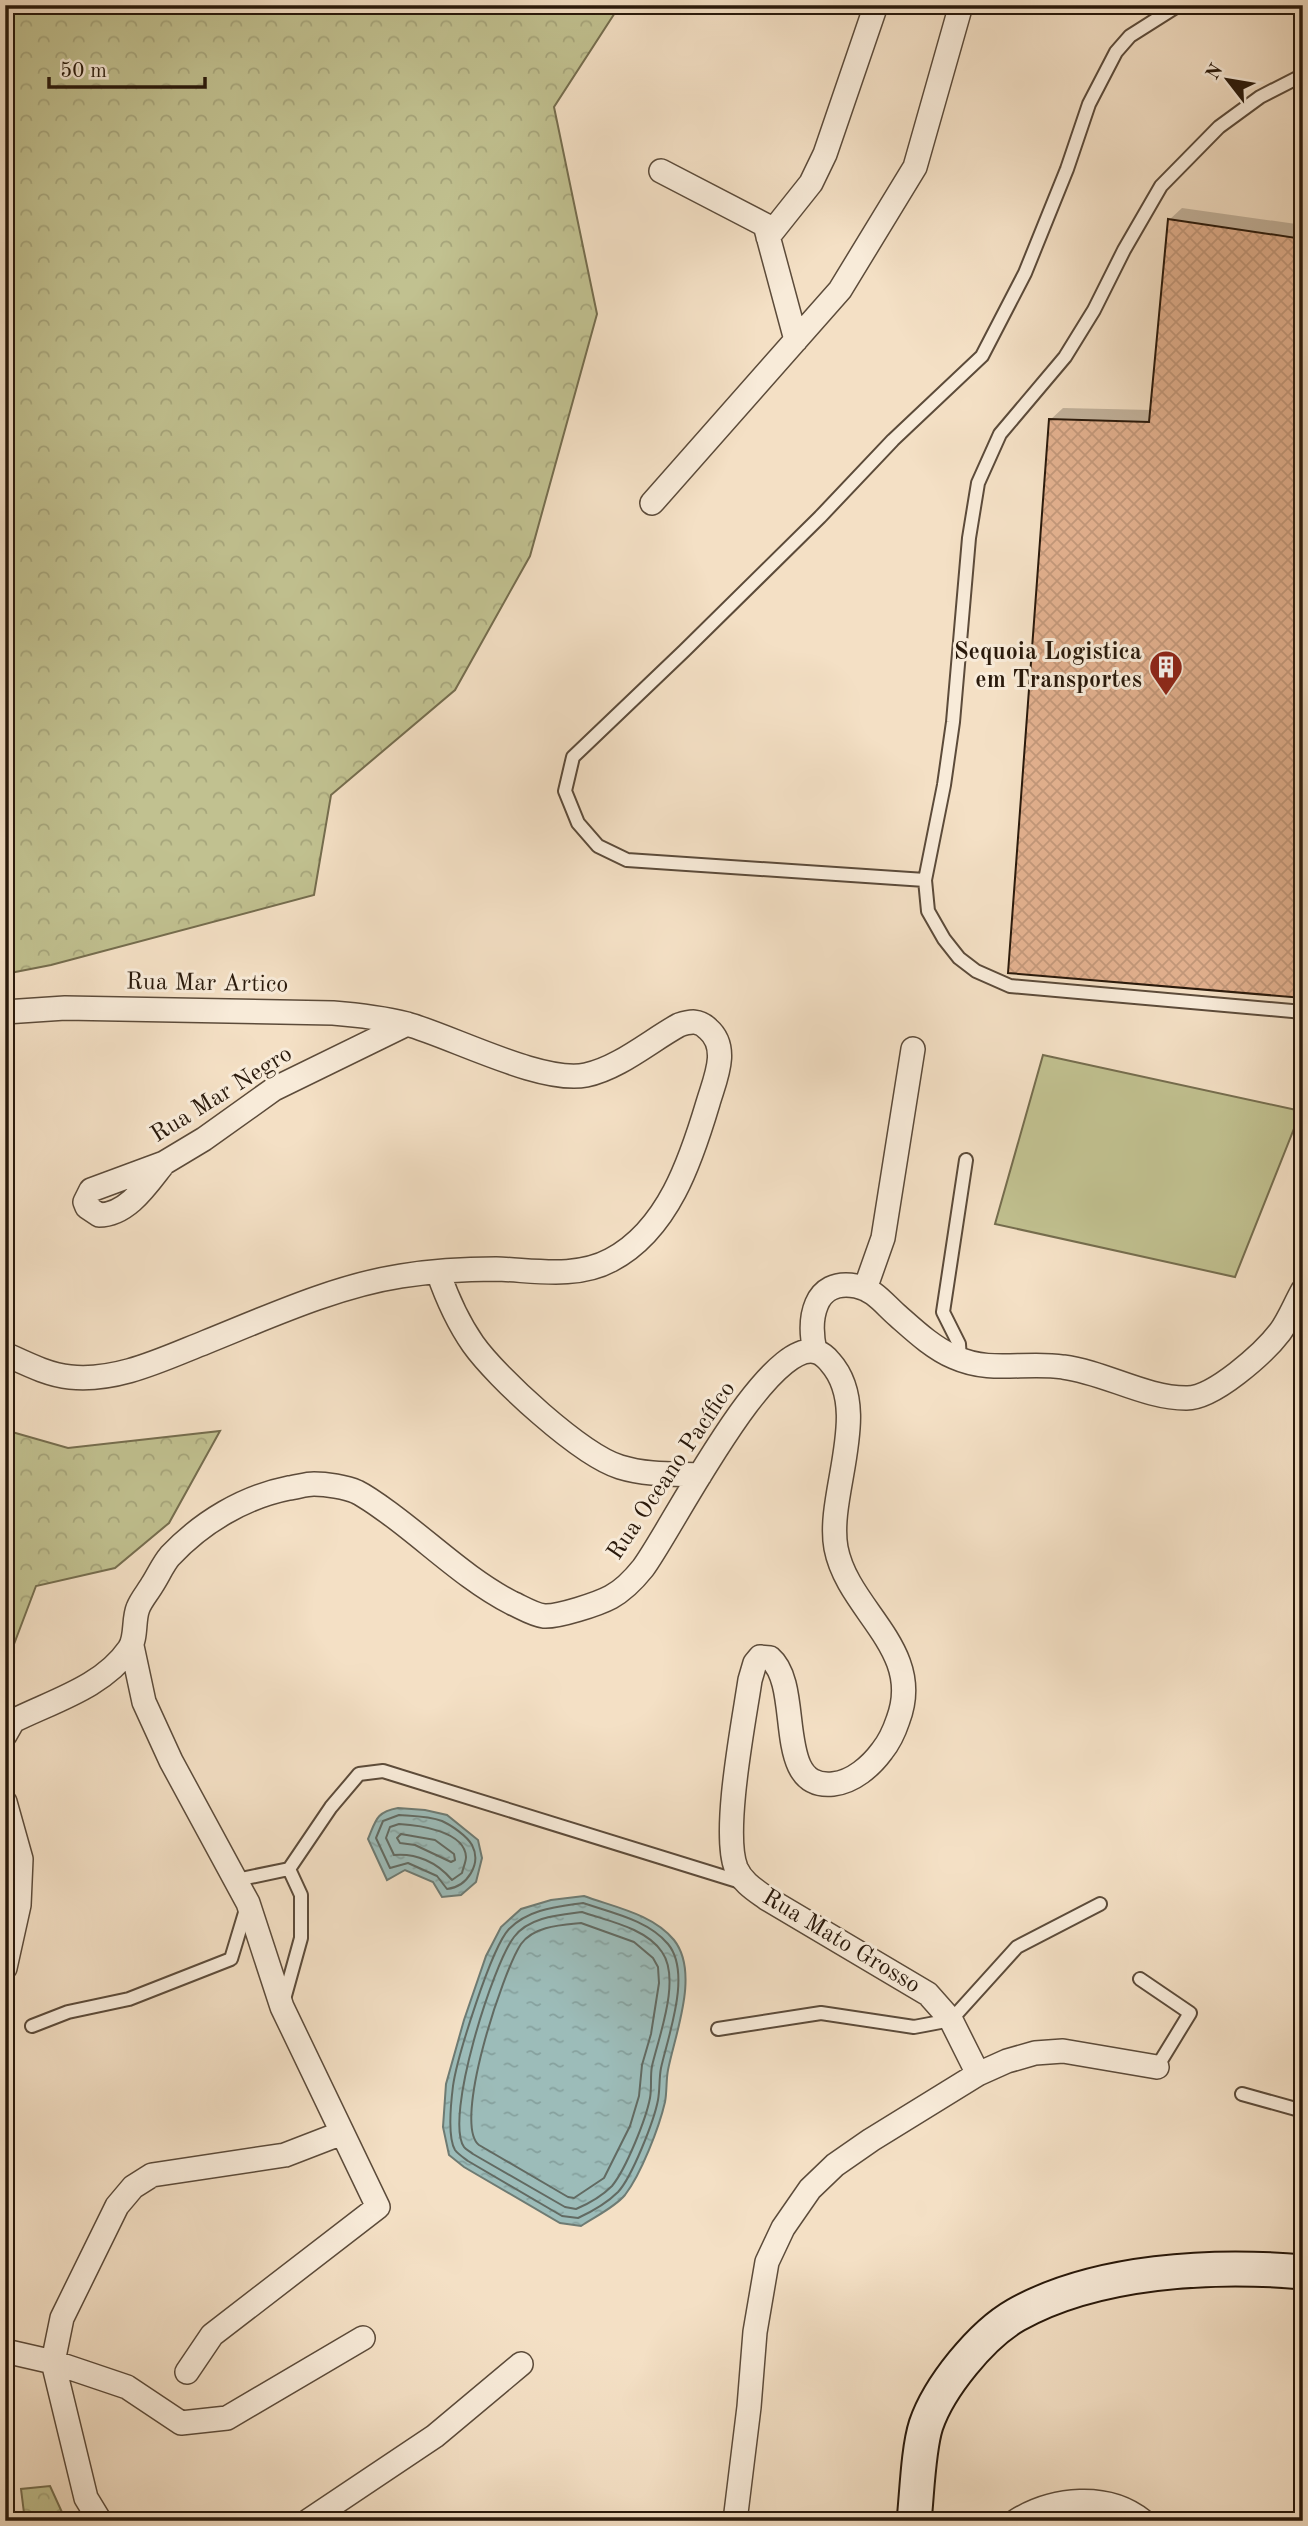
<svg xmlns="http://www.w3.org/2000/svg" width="1308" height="2526" viewBox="0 0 1308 2526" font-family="'Old Standard TT',serif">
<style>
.grass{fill:#c1c190;stroke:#756d4e;stroke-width:2}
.forest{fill:url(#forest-crowns);stroke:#756d4e;stroke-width:2}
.water{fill:url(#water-ripples);stroke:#6e7b73;stroke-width:2}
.shadow{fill:#0003}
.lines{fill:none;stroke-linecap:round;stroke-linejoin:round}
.shore{stroke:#626a62;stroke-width:2}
.building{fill:url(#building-cross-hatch);stroke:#29190b;stroke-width:2}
.lane-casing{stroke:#5c4b3a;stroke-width:16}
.street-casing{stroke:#5c4b3a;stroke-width:26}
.secondary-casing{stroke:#29190b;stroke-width:37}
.lane{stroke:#f8ebd9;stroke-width:12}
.street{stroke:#f8ebd9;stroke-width:23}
.secondary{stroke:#f8ebd9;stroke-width:33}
.labels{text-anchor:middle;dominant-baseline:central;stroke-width:6;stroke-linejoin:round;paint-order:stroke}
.poi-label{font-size:24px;font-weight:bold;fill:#29190b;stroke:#f8ebd9;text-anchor:end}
.street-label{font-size:24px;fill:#29190b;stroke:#f8ebd9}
</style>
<defs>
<pattern id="forest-crowns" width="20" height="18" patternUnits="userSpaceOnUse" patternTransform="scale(1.75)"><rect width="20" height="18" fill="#c1c190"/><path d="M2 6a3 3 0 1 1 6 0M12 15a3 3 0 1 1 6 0" fill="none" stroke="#a6a57b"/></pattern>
<pattern id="water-ripples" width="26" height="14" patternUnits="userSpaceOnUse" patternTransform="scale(1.75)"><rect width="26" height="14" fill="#9cbcb9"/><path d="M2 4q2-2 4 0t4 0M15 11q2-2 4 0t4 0" fill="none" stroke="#86a19e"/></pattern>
<pattern id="building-cross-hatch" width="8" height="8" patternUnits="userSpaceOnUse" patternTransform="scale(1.75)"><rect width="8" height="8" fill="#e3b18f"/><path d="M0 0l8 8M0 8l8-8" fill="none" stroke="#c3987a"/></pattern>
</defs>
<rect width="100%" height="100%" fill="#f4e0c5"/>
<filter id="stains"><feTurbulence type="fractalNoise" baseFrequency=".00286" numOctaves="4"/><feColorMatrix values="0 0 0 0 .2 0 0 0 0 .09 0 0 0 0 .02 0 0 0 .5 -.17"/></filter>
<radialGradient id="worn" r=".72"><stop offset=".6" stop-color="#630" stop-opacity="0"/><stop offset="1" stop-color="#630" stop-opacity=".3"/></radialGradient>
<path class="grass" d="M1043,1055l258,56 -66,166 -240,-53z"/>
<path class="forest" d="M5,5h615l-66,102 43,207 -67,242 -75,134 -124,105 -17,100 -263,70 -46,9z
M5,1430l63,18 152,-17 -51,92 -54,45 -79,18 -31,82z
M50,2486l16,35h-41l-4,-32z"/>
<path class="water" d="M398,1808l27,2 22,5 31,25 4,18 -6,24 -15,13 -19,2 -9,-15 -28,-12 -18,10 -19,-41c8,-19 8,-27 30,-31z
M584,1896c30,11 69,18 90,44 26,33 1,94 -6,130 -2,10 -1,22 -3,32 -6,26 -24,72 -40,93 -11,13 -31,22 -44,31l-21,-3 -96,-56 -15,-12 -6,-28 3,-43 18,-64 22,-64 15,-29 20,-18 30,-9z"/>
<path class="shadow" d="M1182,208l121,17v772l-253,-577 13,-12 89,2 17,-190z"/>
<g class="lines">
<path class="shore" d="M399,1815c14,1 30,1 43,6 9,4 25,15 30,24 10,19 -5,42 -25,44l-10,-13 -29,-13 -18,5 -14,-30 7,-17z
M399,1824c19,1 66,7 67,33 0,5 -3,11 -4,16l-10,7c-15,-18 -36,-27 -58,-25l-8,-17 4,-11z
M401,1834l34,6 19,14 1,6 -4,2 -36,-17 -15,-2 -3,-5z
M583,1903c29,10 65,17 85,41 24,29 0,92 -7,124 -2,10 -1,21 -3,32 -4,21 -26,77 -40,92 -10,10 -27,20 -40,26l-16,-2 -94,-55c-4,-3 -10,-7 -13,-11 -8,-14 -4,-48 -2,-64 4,-28 38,-138 56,-157 20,-20 47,-22 74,-26z
M582,1912c26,9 64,16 80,40 19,27 -3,84 -10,114 -2,10 0,21 -2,32 -4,21 -24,71 -38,88 -9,9 -24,18 -36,23l-11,-2 -92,-53c-3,-3 -7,-4 -9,-7 -20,-29 29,-183 50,-210 15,-20 45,-22 68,-25z
M581,1923l53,19 19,16 5,9 1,16 -8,51 -9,31 -3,31 -9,30 -26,52 -30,20 -6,-1 -89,-52c-27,-21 24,-174 42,-201 13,-18 40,-19 60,-21z"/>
</g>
<path class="building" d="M1168,219l135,20v759l-295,-25 41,-554 100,3z"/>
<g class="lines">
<g class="lane-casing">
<path id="lane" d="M1303,75l-43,22 -41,30 -58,59 -37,64 -30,60 -29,47 -65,77 -22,49 -9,55 -16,184 -9,63 -19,95 3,31 16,28 15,19 17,13 34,15 293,26
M925,880l-298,-20 -29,-14 -20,-23 -13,-32 8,-34 111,-106 136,-134 73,-77 89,-84 43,-83 42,-104 22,-65 27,-52 14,-16 49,-31
M960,1359l-1,-15 -16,-32 23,-152
M289,1869l42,-62 28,-33 24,-3 361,112
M236,1880l53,-11 12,26v43l-18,65
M1140,1979l50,34 -33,54
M32,2026l36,-14 61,-13 102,-40 16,-53
M718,2029l103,-16 93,14 37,-7 66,-73 83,-43
M1242,2094l61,17"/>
</g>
<g class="street-casing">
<path id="street" d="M661,171l104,54 31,115
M768,237l43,-54 14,-29 51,-149
M652,503l188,-213 75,-123 46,-162
M5,1012l60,-4 268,5c25,2 50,5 74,11 46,13 135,60 179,51 33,-7 64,-34 93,-50 12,-4 20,-5 29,4 22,19 7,50 0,74 -17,57 -40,127 -97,157 -35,19 -78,10 -115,9 -31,0 -64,2 -95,7 -65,10 -133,41 -195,66 -43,17 -89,40 -136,35 -22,-2 -45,-14 -65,-23
M164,1163c-16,20 -36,52 -65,52l-12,-8 -2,-5 6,-12 73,-27 40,-24 70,-50 133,-65
M438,1272c9,26 19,49 35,72 24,34 108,111 147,123 26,8 52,7 80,8
M865,1289l18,-51 30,-189
M815,1351c-7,-31 -2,-73 41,-65 18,3 29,19 42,30 17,15 35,32 56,41 38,17 70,4 109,10 41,5 82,31 123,31 27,1 78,-45 94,-66 9,-12 15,-28 23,-42
M132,1646l12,56 27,59 77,142 34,104 96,200 -166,128 -25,37
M5,1735l8,-14c40,-20 90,-34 116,-72 8,-11 4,-29 9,-41 3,-8 10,-16 14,-23 6,-9 11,-21 18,-29 32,-34 74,-59 119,-68 8,-1 17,-4 25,-4 12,0 32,3 43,8 12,6 25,16 36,24 39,29 76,65 119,87 9,4 22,12 32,13 14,1 54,-12 67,-19 11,-6 24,-19 32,-29 28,-37 124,-232 174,-216 6,2 9,5 13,10 43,48 -4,132 6,186 12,63 89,101 62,172 -4,12 -8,21 -16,31 -11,15 -29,31 -49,33 -61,6 -29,-97 -63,-126l-10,-1 -5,6 -5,17c-6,41 -28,152 -14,188 6,14 19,22 30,30l162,96 23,26 27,54
M5,1802l16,57 -2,46 -14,63
M5,2351l48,11 74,25 54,36 46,-5 136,-80
M100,2521l-14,-23 -33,-136 9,-44 55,-112 16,-19 19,-12 133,-20 57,-22
M308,2521l127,-85 86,-72
M735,2521l14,-114 6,-75 12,-70 16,-34 27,-39 25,-24 36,-25 107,-66 29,-13 28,-8 28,-2 94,16
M1016,2521c37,-23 91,-29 127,0"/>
</g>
<g class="secondary-casing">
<path id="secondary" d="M914,2521c3,-27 4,-71 12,-96 13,-38 55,-90 90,-110 80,-45 197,-51 287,-43"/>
</g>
<use href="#lane" class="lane"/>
<use href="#street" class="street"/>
<use href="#secondary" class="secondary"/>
</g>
<defs>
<g id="building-pin" transform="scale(1.75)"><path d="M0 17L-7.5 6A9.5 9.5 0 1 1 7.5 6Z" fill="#8f2418" stroke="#f8ebd9"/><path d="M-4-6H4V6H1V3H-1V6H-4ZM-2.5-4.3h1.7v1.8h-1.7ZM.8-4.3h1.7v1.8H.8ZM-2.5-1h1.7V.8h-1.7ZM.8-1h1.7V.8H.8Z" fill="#fff"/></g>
</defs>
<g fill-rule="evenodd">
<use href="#building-pin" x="1166" y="667"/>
</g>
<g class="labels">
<g class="poi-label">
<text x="1142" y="653">Sequoia Logistica<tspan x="1142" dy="28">em Transportes</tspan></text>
</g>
<g class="street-label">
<text transform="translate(207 984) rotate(1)">Rua Mar Artico</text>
<text transform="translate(222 1095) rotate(-32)">Rua Mar Negro</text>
<text transform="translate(672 1471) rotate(-56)">Rua Oceano Pacífico</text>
<text transform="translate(841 1942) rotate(31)">Rua Mato Grosso</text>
</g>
</g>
<rect width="1308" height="2526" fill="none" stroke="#f4e0c5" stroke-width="28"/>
<rect x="7" y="7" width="1294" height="2512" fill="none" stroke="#29190b" stroke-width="3.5"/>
<rect x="14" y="14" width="1280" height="2498" fill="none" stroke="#29190b" stroke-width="2"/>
<g transform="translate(1228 80) rotate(301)" stroke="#f8ebd9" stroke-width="5" paint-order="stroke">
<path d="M0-5L12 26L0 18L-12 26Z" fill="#29190b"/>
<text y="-10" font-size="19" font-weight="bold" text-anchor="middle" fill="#29190b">N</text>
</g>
<path d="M49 77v10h156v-10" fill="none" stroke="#29190b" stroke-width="3.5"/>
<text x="60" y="77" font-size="21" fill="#29190b" stroke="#f8ebd9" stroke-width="5" paint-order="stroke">50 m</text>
<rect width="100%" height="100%" filter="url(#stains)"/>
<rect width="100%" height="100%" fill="url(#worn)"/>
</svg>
